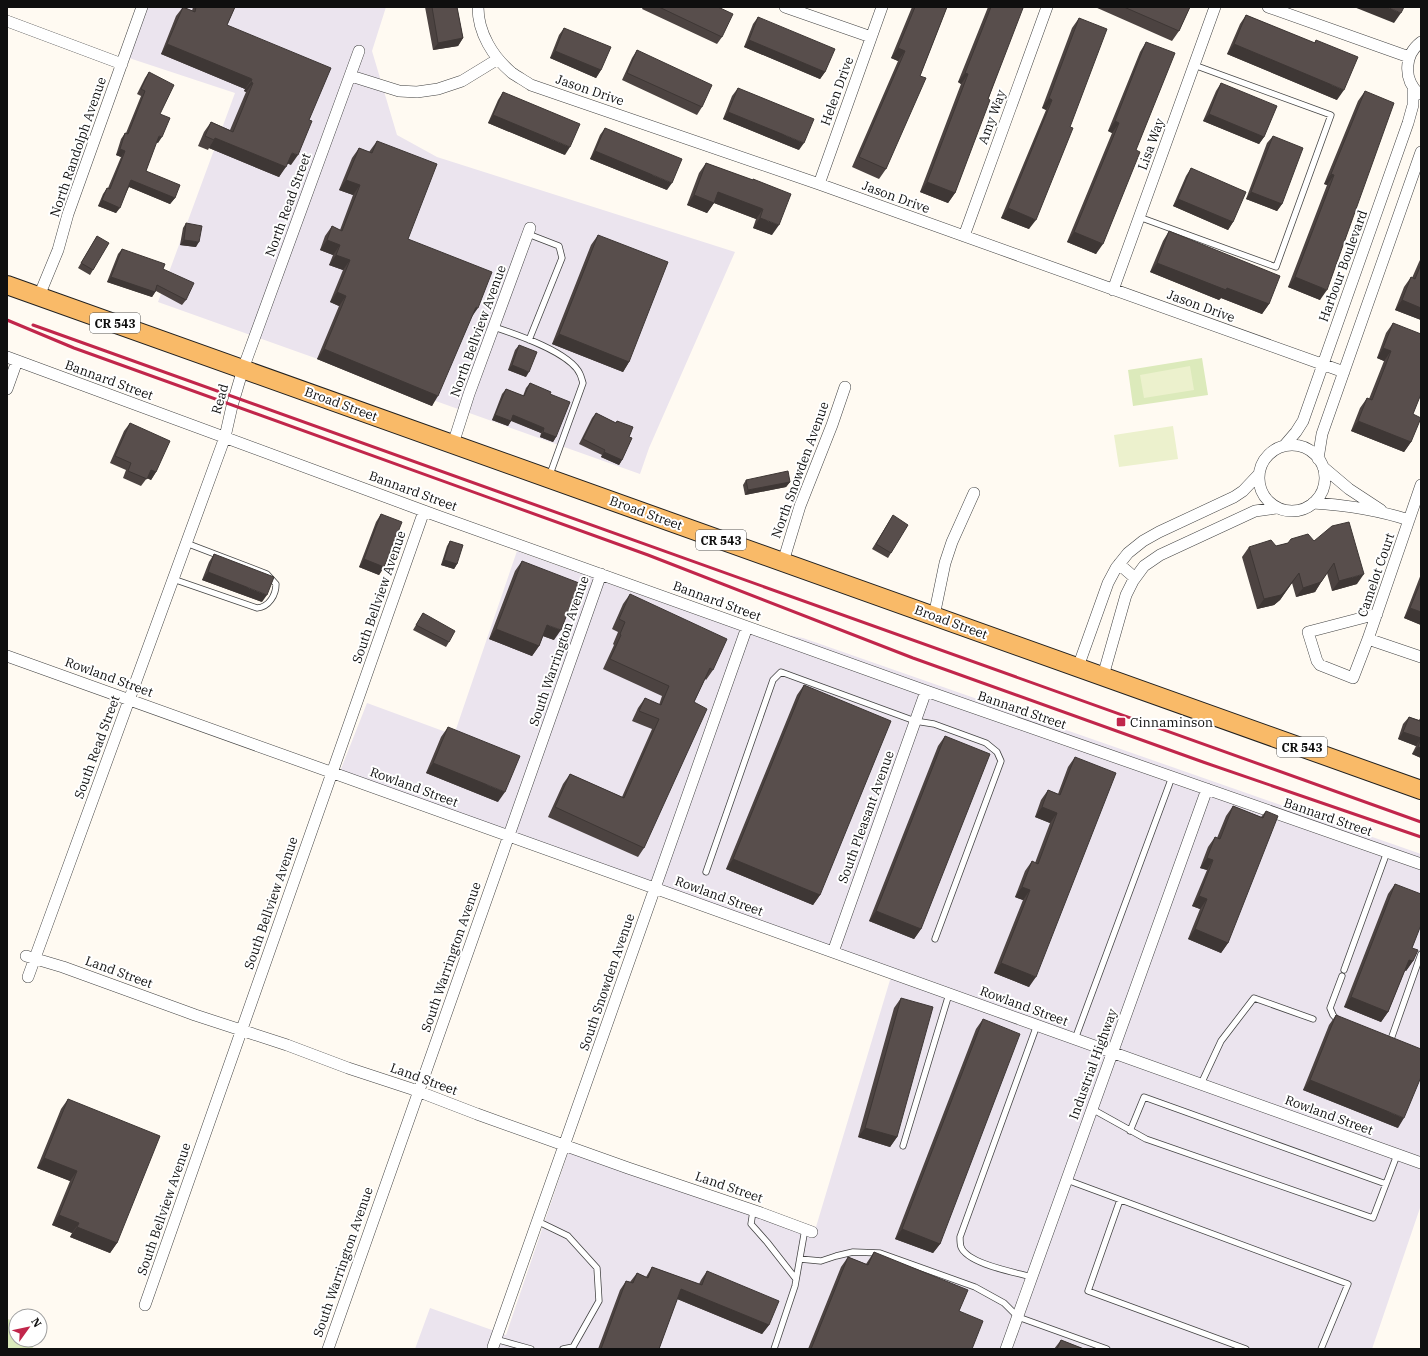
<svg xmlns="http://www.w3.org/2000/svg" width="1428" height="1356" viewBox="0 0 1428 1356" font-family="'IBM Plex Serif',serif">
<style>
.industrial{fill:#ebe4ee}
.green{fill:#dceabb}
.pitch{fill:#ecf1cd}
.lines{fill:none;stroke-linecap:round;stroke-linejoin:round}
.service-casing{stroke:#424242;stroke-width:7}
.minor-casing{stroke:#424242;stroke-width:12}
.primary-casing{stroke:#202020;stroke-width:20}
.service{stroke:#fff;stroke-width:5.5}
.minor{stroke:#fff;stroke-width:11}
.primary{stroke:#f9ba68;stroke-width:18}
.rail{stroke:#c1264b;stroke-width:3}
.wall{fill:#4c4341}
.shaded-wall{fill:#3e3735}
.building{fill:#584e4c;stroke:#3e3735}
.poi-dot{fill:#c1264b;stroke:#fff;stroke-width:1.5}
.labels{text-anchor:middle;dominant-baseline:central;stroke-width:4;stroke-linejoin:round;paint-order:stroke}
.shield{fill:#fff;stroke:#575757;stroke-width:1}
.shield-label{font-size:12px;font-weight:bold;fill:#0f0f0f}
.street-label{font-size:13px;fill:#0f0f0f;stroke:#fff}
.poi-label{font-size:13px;fill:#0f0f0f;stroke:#fff;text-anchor:start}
</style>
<rect width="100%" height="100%" fill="#fffaf2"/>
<path class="industrial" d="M147,7h239l-14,44 25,84 40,22 298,95 -86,196 -9,26 -482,-172 77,-209 -106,-35z
M517,551l192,68 94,19 618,216v351l-49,144h-957l15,-41 76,27 65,-191 245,83 77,-257 -554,-196 28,-71 87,32z"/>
<path class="green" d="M1202,358l6,37 -75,11 -5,-36z
M7,1319l9,2v19h16l1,9h-26z"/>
<path class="pitch" d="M1190,366l4,24 -50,8 -4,-23z
M1173,426l5,33 -59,8 -5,-32z"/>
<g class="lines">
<g class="service-casing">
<path id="service" d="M1139,217l137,50 55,-152 -137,-50
M528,234l31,12 3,12 -33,82
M494,327c21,7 76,25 86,47 1,2 2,6 3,9l-34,94
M173,579l84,29c12,-1 19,-13 19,-24l-9,-10 -81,-31
M706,872l67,-192 8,-8 134,49 19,3 52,19 11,9 4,9 -66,178
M1344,970l43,-118
M1340,1023l-7,-8 -3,-7 12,-32
M1075,1039l97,-262
M1393,1043l-3,-1 31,-88
M1201,1084l20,-43 33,-43 59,21
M1092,1109l54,30 227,79 24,-63
M1130,1131l14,-34 242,87
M903,1146l46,-152
M1067,1180l281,104 -27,65
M1120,1200l-32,91 158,58
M753,1211l-2,13 16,18 29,37
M537,1221l31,15 29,32 2,33 -26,46 -10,2
M800,1259l21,2 15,-5 17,-4 27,1 95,34 29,16 14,14 89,32
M1032,1277c-18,-5 -64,-13 -71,-30 -1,-3 -1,-7 -1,-10l77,-212
M495,1339l36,10
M774,1349l21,-63 10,-57"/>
</g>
<g class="minor-casing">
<path id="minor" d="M478,7c0,26 15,50 34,66 6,4 13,8 19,12l288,99 525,188
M785,7l86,30
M1268,7l141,50
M7,21l115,43
M351,76l48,15 18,1 21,-3 24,-8 36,-22
M1419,94c-16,-15 -15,-39 2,-52
M819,184l63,-177
M964,236l83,-229
M1113,290l102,-283
M39,296l19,-46 10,-36 74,-207
M7,357l417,154 502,180 495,173
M7,389l10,-28
M453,444l16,-50 61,-166
M1259 478a33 33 0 1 1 66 0a33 33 0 1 1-66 0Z
M1284,446l12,-14 7,-11 105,-298 5,-18v-16
M1318,459l4,-25 99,-282
M1323,467l26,22 32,21
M1313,503c33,2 65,7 96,17
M783,562l17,-56 32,-81 13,-38
M1119,564l16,14
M1377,614l-69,18 9,29 3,4 33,13 15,-39 53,-154
M934,616l11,-53 7,-21 22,-49
M1368,639l53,18
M7,656l1414,507
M1078,667l30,-84 8,-15 12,-15 15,-12 16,-9 75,-35 9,-6 16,-17
M1103,676l23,-81 7,-14 11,-15 16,-11 95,-44 21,-3
M833,952l93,-261
M26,956l37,11 132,48 92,30 61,23 64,21 65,25 151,54 133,45 51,19
M28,977l197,-540 7,-31 11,-37 116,-318
M145,1305l279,-794
M493,1347l254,-720
M328,1349l273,-775
M1006,1349l201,-560"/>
</g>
<g class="primary-casing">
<path id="primary" d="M7,285l1414,505"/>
</g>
<use href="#service" class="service"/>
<use href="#minor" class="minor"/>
<use href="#primary" class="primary"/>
<path class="rail" d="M7,320l67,28 574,207 265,103 290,104 218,75
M33,325l1388,497"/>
</g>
<path class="wall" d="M183,7l9,4 1,-4h42l-8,18 64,140 -4,-2 -8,14 -70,-29 -1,2 -10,-4 6,-14 7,-10 19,8 16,-38 -2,-1 1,-2 -84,-35 15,-38z
M425,7h32l6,31 -5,8 -25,4z
M643,7h75l4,30 -5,7 -75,-35z
M912,7h35l-27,69 -34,93 -7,10 -27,-12 46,-106 -7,-3z
M988,7h33l-66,186 -7,10 -28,-11 41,-108 -3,-2z
M1095,7h95l-11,24 -7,10z
M1246,15l68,28 2,-3 21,60 -110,-46 13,-30z
M758,17l67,55 -5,7 -76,-32 9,-23z
M1079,18l-50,211 -28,-11 45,-108 -4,-2 30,-80z
M564,28l37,42 -5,8 -46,-20 9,-23z
M1146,42l-10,108 -40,104 -29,-12 45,-109 -4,-2 32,-79z
M637,50l65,57 -5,8 -75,-35 10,-22z
M149,72l11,42 -2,29 -2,-1 -10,29 29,27 -5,6 -41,-17 -13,26 -18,-7 5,-12 4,-6h1l13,-31 -5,-2 5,-16 4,-6h1l15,-37 -4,-2 8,-16z
M1221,83l43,54 -5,7 -56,-23 13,-30z
M738,88l61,62 -76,-31 9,-23z
M1365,91l-45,209 -32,-13 39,-102 -3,-1 34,-83z
M503,92l62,63 -77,-32 10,-23z
M605,128l62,62 -77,-31 10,-24z
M1273,136l9,68 -5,7 -31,-12 21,-56z
M377,141l31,98 63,78 -39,89 -115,-47 22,-53 -9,-4 13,-32 -14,-5 4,-10 -13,-5 5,-14 7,-10 8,4 13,-35 -14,-5 13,-32 7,-10 10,4z
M706,163l46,17 20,55 -19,-7 3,-9 -42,-16 -7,10 -20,-8 12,-32z
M1191,168l42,54 -5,8 -55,-24 13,-30z
M186,223l10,24 -16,-2 3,-17z
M1169,231l100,73 -7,10 -41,-16 -2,2 -69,-28 13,-31z
M598,235l31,127 -6,10 -71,-28 39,-99z
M97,236l-4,34 -3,5 -12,-7z
M122,249l41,20 23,31 -4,5 -26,-14 -4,6 -45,-15 11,-28z
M1421,258v62l-26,-10 9,-23 7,-10 1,1 7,-16z
M1393,323l20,91 -2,28 -7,10 -53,-21 9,-23 7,-10 2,1 15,-38 -7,-3 9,-25z
M519,345l7,32 -18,-7 7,-20z
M530,383l20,11 6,43 -3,5 -13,-5 1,-4 -30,-12 -3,5 -16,-6 10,-26 4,-5 17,7 3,-8z
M596,413l20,10 1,-2 12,16 -7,23 -3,5 -18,-8 1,-2 -23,-11 13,-26z
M130,423l26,49 -5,8 -4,-2 -6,8 -18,-8 3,-8 -16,-7 14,-32z
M746,480l44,2 -4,5 -41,8 -2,-10z
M381,514l3,53 -5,8 -20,-8 17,-45z
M893,515l-2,38 -3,5 -16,-9z
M450,541l7,23 -3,5 -13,-4 6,-19z
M1314,541l43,43 -25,7 -5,-18 -12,19 -19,5 -4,-14 -12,17 -6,5 -17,4 -15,-52 7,-10 27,-1 12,-3z
M214,554l48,48 -60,-22 7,-18z
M522,561l32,79 -11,-4 -4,10 -7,10 -43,-17 26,-68z
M1421,574v51l-17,-7z
M630,594l83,76 -7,10 -1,-1 -11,23 -50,146 -6,9 -90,-40 15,-33 7,-10 52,23 30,-68 -20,-8 6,-13 7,-10 14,7 3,-9 -59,-27 11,-24 -1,-1 5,-12 -6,-3 11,-25z
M423,613l26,29 -3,5 -33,-17z
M804,685l16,210 -7,10 -87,-36 71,-174z
M1409,717l10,3 2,-3v41l-9,-4 4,-8 -18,-7 5,-15z
M448,727l50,75 -72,-29 15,-36z
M945,736l-24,193 -7,10 -45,-18 69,-175z
M1075,757l-46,230 -35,-14 29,-73 -8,-3 10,-26 7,-10 3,2 15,-40 -15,-6 6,-17 7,-10 10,4 10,-27z
M1233,806l28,11 5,-6 -38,132 -7,10 -33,-14 12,-30 -8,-3 15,-36 -7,-2 8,-21 7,-10 2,1 9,-22z
M1395,884l17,64 1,13 -7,10 -1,-1 -17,42 -7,10 -37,-15 44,-113z
M901,998l-4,139 -7,10 -32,-10 36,-129z
M1336,1015l62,113 -95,-38 26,-65z
M983,1019l-43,225 -7,9 -38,-14 81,-210z
M68,1099l49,144 -7,10 -40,-16 2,-4 -20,-8 18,-44 -33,-13 24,-59z
M874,1252l85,59 13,38h-164l33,-82 7,-10 18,7z
M652,1267l47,17 2,-4 6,-9 62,54 -7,9 -85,-35 -18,50h-61l22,-59 6,-9 4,1 7,-9 9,4z
M1061,1340l23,9h-30z"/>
<path class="shaded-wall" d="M1354,7h33l14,6 -7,10z
M463,38l-5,8 -25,4 5,-7z
M749,40l76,32 -5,7 -76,-32z
M167,44l85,35 -7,10 -84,-35z
M1234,44l110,46 -7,10 -110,-46z
M898,48l7,3 -7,10 -7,-3z
M555,51l46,19 -5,8 -46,-20z
M965,73l3,1 -7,10 -3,-2z
M251,82l2,1 -7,9 -2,-1z
M1049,98l3,2 -6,10 -4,-2z
M728,112l76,31 -5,7 -76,-31z
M1209,114l55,23 -5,7 -56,-23z
M493,115l77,32 -5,8 -77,-32z
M1115,121l4,2 -7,10 -4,-2z
M159,136l3,1 -4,6 -3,-2z
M215,138l71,29 -7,10 -70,-29z
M120,149l5,2 -4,6 -5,-2z
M595,151l77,32 -5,7 -77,-31z
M292,153l6,2 -7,10 -6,-3z
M1331,174l3,1 -7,10 -3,-1z
M131,180l44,18 -5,6 -43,-18z
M346,180l14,5 -7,10 -14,-5z
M927,182l28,11 -7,10 -28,-11z
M718,192l45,17 -7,10 -42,-16 -7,10 -20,-8 7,-10z
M1251,192l31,12 -5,7 -31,-12z
M1178,199l55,23 -5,8 -55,-24z
M102,200l18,8 -4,5 -18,-7z
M1008,208l28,12 -7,9 -28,-11z
M760,218l19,7 -7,10 -19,-7z
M1074,232l29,12 -7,10 -29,-12z
M184,240l15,2 -3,5 -16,-2z
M327,240l13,5 -7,10 -13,-5z
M336,255l14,5 -7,10 -14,-5z
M1157,263l70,25 42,16 -7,10 -41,-16 -2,2 -69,-28z
M111,277l44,15 -3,5 -45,-15z
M1295,277l32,13 -7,10 -32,-13z
M337,292l9,4 -7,10 -9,-4z
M1402,300l19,8v12l-26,-10z
M476,307l2,1 -7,10z
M559,334l70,28 -6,10 -71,-28z
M1383,348l8,3 -7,10 -7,-3z
M324,349l114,47 -6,10 -115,-47z
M512,365l17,7 -3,5 -18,-7z
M495,415l16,6 -3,5 -16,-6z
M513,415l31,13 -3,5 -31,-13z
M1358,421l53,21 -7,10 -53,-21z
M543,432l13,5 -3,5 -13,-5z
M604,452l18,8 -3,5 -18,-8z
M151,470l5,2 -5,8 -6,-3z
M790,482l-4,5 -41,8 3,-5z
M364,559l20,8 -5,8 -20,-8z
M444,560l13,4 -3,5 -13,-4z
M208,572l59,23 -5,7 -60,-22z
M1299,573l-19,27 -6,5 -17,4 7,-10z
M1364,574l-7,10 -25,7 7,-10z
M1321,582l-6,10 -19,5 7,-9z
M1410,608l11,4v13l-17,-7z
M547,625l14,5 -7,10 -14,-5z
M496,629l43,17 -7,10 -43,-17z
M1403,732l18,6 -5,8 -18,-7z
M1418,747l3,1v10l-9,-4z
M433,763l72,29 -7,10 -72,-29z
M1042,807l15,6 -7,10 -15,-6z
M1207,858l6,2 -6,10 -7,-2z
M733,859l87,36 -7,10 -87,-36z
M1022,887l8,3 -7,10 -8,-3z
M1199,896l8,3 -7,10 -8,-3z
M876,911l45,18 -7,10 -45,-18z
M1195,929l33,14 -7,10 -33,-14z
M1409,960l4,1 -7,10 -4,-2z
M1001,963l35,14 -7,10 -35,-14z
M1351,997l37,15 -7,10 -37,-15z
M1310,1080l94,38 -6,10 -95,-38z
M865,1128l32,9 -7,10 -32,-10z
M44,1158l33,13 -7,10 -33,-13z
M59,1215l20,8 -7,10 -20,-8z
M77,1227l40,16 -7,10 -40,-16z
M902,1229l38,15 -7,9 -38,-14z
M681,1289l88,36 -7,9 -87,-36z"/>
<path class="building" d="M183,7l12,5 1,-5h39l-8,18 104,43 -22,52 3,1 -14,34 -6,-2 -6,14 -71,-29 -1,2 -9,-4 6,-14 22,10 20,-49 -2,-1 1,-3 -85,-35z
M432,7h25l6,31 -25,5z
M659,7h59l15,7 -11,23z
M915,7h32l-27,69 6,2 -40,91 -27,-12 46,-106 -7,-3z
M991,7h30l2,1 -35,91 2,1 -35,93 -28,-11 41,-108 -3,-1z
M1124,7h66l-11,24z
M1387,7h17l-3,6z
M1246,15l69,28 1,-3 42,17 -14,33 -110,-46z
M758,17l77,32 -10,23 -76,-32z
M1079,18l28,11 -37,98 3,1 -37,92 -28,-12 44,-108 -3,-2z
M564,28l47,19 -10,23 -46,-19z
M1146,42l29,11 -39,97 4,2 -37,92 -29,-12 45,-109 -4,-2z
M637,50l75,35 -10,22 -75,-34z
M149,72l25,13 -14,29 10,4 -8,19 -3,-1 -13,35 34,14 -5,13 -44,-18 -11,28 -18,-8 5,-12 3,1 15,-38 -5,-2 5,-16 3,1 17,-43 -4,-2z
M1221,83l56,23 -13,31 -55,-23z
M738,88l76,31 -10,24 -76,-31z
M1365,91l29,12 -67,187 -32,-13 39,-102 -3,-1z
M503,92l77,32 -10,23 -77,-32z
M605,128l77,31 -10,24 -77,-32z
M1273,136l30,12 -21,56 -31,-12z
M377,141l60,23 -29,75 84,33 -14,36 -2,-1 -38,89 -114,-47 22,-53 -9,-4 13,-32 -14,-5 4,-10 -13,-5 5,-14 10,5 18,-46 -14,-5 13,-32 13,5z
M706,163l47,17v-1l38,15 -12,31 -19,-7 3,-9 -45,-17 -4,11 -20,-8z
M1191,168l55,24 -13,30 -55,-23z
M186,223l16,3 -3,16 -15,-2z
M1169,231l111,45 -11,28 -42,-16 -1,2 -69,-27z
M598,235l70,27 -39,100 -70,-28z
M97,236l12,7 -16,27 -12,-7z
M122,249l43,15 -2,5 31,14 -8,17 -29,-15 -2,7 -44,-15z
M1421,264v44l-19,-8 9,-23 4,2z
M1393,323l28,11v60l-8,20 8,4 -10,24 -53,-21 9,-23 5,2 19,-49 -8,-3z
M519,345l18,7 -8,20 -17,-7z
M530,383l21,9 -1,2 20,8 -14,35 -13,-5 1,-4 -31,-13 -2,6 -16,-6 11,-26 18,7z
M596,413l20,10 1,-2 16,6 -4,10 3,1 -10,22 -18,-8 1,-2 -22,-11z
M130,423l40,18 -14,31 -5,-2 -4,9 -19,-8 3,-8 -16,-7z
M788,471l2,11 -42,8 -2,-10z
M381,514l21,8 -18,45 -20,-8z
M893,515l15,10 -17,28 -15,-9z
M1349,522l15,52 -25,7 -5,-18 -13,19 -18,6 -4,-15 -13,17 -5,5 -17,4 -15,-52 22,-7 5,6 12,-3 3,-4 17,-5 6,7 18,-15z
M450,541l13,4 -6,19 -13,-4z
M214,554l60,23 -7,18 -59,-23z
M522,561l57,22 -18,47 -14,-5 -8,21 -43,-17z
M1421,581v31l-11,-4z
M630,594l97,45 -14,31 -3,-2 -16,34 13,7 -63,139 -89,-41 15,-33 54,24 35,-79 -20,-8 6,-13 16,7 8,-19 -59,-27 11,-24 -1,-1 5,-12 -6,-3z
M423,613l32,18 -6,11 -33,-17z
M804,685l87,36 -71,174 -87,-36z
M1409,717l11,4 1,-2v29l-3,-1 3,-9 -18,-6z
M448,727l72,29 -15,36 -72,-29z
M945,736l45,18 -69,175 -45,-18z
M1075,757l41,16 -80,204 -35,-14 29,-73 -8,-3 10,-26 6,3 19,-51 -15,-6 6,-17 12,5z
M1233,806l30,12 3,-7 12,5 -50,127 -33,-14 12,-30 -8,-3 14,-36 -6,-2 8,-21 5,2z
M1395,884l26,10v31l-9,23 6,2 -5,11 -4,-1 -21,52 -37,-15z
M901,998l32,9 -36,130 -32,-9z
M1336,1015l85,34v28l-17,41 -94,-38z
M983,1019l37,15 -80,210 -38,-15z
M68,1099l92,37 -43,107 -40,-16 2,-4 -20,-8 18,-44 -33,-13z
M874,1252l94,38 -9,21 24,10 -11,28h-161l37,-92 20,8z
M652,1267l50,18 5,-14 72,30 -10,24 -88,-36 -22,60h-58l25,-68 7,2 4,-10 11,5z
M1061,1340l23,9h-27z"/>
<rect class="poi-dot" x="1116" y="717" width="10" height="10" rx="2"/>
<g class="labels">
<g class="shield">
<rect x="90" y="313" width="50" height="20" rx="3"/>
<rect x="696" y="530" width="50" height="20" rx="3"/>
<rect x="1277" y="737" width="50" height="20" rx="3"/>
</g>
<g class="shield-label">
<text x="115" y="323">CR 543</text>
<text x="721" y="540">CR 543</text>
<text x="1302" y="747">CR 543</text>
</g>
<g class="street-label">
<text transform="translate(590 90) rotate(19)">Jason Drive</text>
<text transform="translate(837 91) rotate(-70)">Helen Drive</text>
<text transform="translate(992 117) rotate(-70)">Amy Way</text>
<text transform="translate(1151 144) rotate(-70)">Lisa Way</text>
<text transform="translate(78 147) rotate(-71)">North Randolph Avenue</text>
<text transform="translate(896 197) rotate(20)">Jason Drive</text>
<text transform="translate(288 205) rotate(-70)">North Read Street</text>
<text transform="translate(1343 266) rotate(-70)">Harbour Boulevard</text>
<text transform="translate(1201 306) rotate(20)">Jason Drive</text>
<text transform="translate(478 331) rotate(-70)">North Bellview Avenue</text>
<text transform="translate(109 380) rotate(20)">Bannard Street</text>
<text transform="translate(220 399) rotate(-74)">Read</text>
<text transform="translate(341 404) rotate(20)">Broad Street</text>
<text transform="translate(800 470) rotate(-70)">North Snowden Avenue</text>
<text transform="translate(413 491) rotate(20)">Bannard Street</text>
<text transform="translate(646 513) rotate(20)">Broad Street</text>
<text transform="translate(1376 575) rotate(-71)">Camelot Court</text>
<text transform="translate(379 597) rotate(-71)">South Bellview Avenue</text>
<text transform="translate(717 601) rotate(20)">Bannard Street</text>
<text transform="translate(951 622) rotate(20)">Broad Street</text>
<text transform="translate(559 651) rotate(-71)">South Warrington Avenue</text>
<text transform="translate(109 677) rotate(20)">Rowland Street</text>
<text transform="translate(1022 710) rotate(19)">Bannard Street</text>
<text transform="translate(97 747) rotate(-70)">South Read Street</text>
<text transform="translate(414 787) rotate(20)">Rowland Street</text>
<text transform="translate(866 817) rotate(-70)">South Pleasant Avenue</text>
<text transform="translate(1328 817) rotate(19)">Bannard Street</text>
<text transform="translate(719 896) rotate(20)">Rowland Street</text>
<text transform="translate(271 903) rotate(-71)">South Bellview Avenue</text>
<text transform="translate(451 957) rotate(-71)">South Warrington Avenue</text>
<text transform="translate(119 972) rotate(20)">Land Street</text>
<text transform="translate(607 982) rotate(-71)">South Snowden Avenue</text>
<text transform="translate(1024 1006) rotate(20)">Rowland Street</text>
<text transform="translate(1093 1064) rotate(-70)">Industrial Highway</text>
<text transform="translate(424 1079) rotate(20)">Land Street</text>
<text transform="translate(1329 1115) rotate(20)">Rowland Street</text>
<text transform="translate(729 1187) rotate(19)">Land Street</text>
<text transform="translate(164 1209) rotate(-71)">South Bellview Avenue</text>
<text transform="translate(343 1262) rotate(-71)">South Warrington Avenue</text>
</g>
<g class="poi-label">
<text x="1130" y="722">Cinnaminson</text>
</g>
</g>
<rect width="1428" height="1356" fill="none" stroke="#0f0f0f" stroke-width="16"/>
<g transform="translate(28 1328) rotate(57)"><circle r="19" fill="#ffffff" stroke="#9f9f9f"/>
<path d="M0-3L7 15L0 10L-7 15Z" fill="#c1264b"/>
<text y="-6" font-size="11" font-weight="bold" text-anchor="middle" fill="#0f0f0f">N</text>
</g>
</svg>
